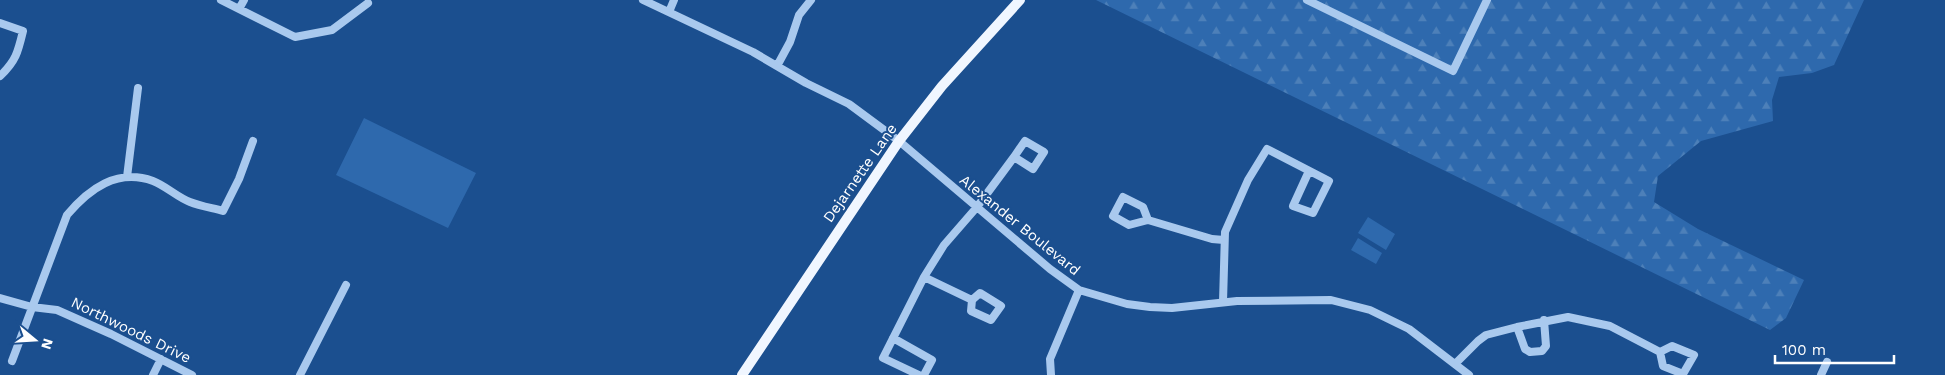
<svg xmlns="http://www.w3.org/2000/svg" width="1945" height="375" viewBox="0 0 1945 375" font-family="'Work Sans',sans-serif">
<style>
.forest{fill:url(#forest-firs)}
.pitch{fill:#2e69ad}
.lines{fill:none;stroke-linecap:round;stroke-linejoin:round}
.minor{stroke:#a9c9ee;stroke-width:8}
.major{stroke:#f0f6ff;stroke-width:10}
.labels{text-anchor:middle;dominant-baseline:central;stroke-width:4;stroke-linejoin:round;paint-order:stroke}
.street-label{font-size:15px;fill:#fff;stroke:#1b4f8f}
</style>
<defs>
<pattern id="forest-firs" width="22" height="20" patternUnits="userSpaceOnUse" patternTransform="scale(1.25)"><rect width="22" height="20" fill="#2e69ad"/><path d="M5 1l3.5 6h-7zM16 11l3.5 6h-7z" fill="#4d80b9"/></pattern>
</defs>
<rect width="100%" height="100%" fill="#1b4f8f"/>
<path class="forest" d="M1096,0h768l-30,65 -22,8 -33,4 -7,23 1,21 -72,20 -43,35 -4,26 44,27 106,51 -18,38 -16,12z"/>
<path class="pitch" d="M364,118l112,55 -28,55 -112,-53z
M1368,217l27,17 -9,16 -28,-17z
M1358,238l24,15 -6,11 -25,-14z"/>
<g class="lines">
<path class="minor" d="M221,0l74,37 37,-7 36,-27
M643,0l110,52 53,31 43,21 50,37 151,128 29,21 48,14 23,3 22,1 65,-7 94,-1 39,10 39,19 60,46
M1307,0l146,71 34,-71
M239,9l5,-9
M669,12l5,-12
M0,23l23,8c-5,21 -7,30 -23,45
M777,66l13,-24 9,-27 12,-15
M127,177l11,-89
M1148,220l-5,-13 -20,-10 -10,19 16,9 19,-5 64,19 12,1
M924,277l48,23 -1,11 20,9 10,-14 -21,-13 -8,7
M0,298l32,9 25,3 54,24 81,41
M1223,302l2,-70 23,-52 19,-31 62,32 -16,32 -20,-7 16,-35
M1517,327l8,22 5,3 12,-1 4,-5 -2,-26
M893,338l39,22 -8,15
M12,361l55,-146c22,-26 50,-47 86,-34 13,5 24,16 37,21 10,4 22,6 33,9l16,-32 14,-38
M1456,363l22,-22 8,-6 31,-8 51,-10 42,9 50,26 3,14 20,8 11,-19 -22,-9 -12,6
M153,375l8,-16
M300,375l46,-90
M919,375l-36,-17 41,-81 20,-32 33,-38 37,-50 19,12 11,-17 -19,-11 -11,16
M1051,375l-1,-16 29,-69
M1821,375l6,-13"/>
<path class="major" d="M742,375l157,-234 43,-55 78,-86"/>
</g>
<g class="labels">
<g class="street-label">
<text transform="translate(860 173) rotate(-55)">Dejarnette Lane</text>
<text transform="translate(1020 225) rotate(39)">Alexander Boulevard</text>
<text transform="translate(131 330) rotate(26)">Northwoods Drive</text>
</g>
</g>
<g transform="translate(35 340) rotate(108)" stroke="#1b4f8f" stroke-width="4" paint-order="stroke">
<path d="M0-4L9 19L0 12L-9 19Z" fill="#ffffff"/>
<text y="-8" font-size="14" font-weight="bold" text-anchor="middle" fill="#ffffff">N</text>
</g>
<path d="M1775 355v8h119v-8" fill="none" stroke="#ffffff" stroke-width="2.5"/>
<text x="1782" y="355" font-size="15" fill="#ffffff" stroke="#1b4f8f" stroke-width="4" paint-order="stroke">100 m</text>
</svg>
